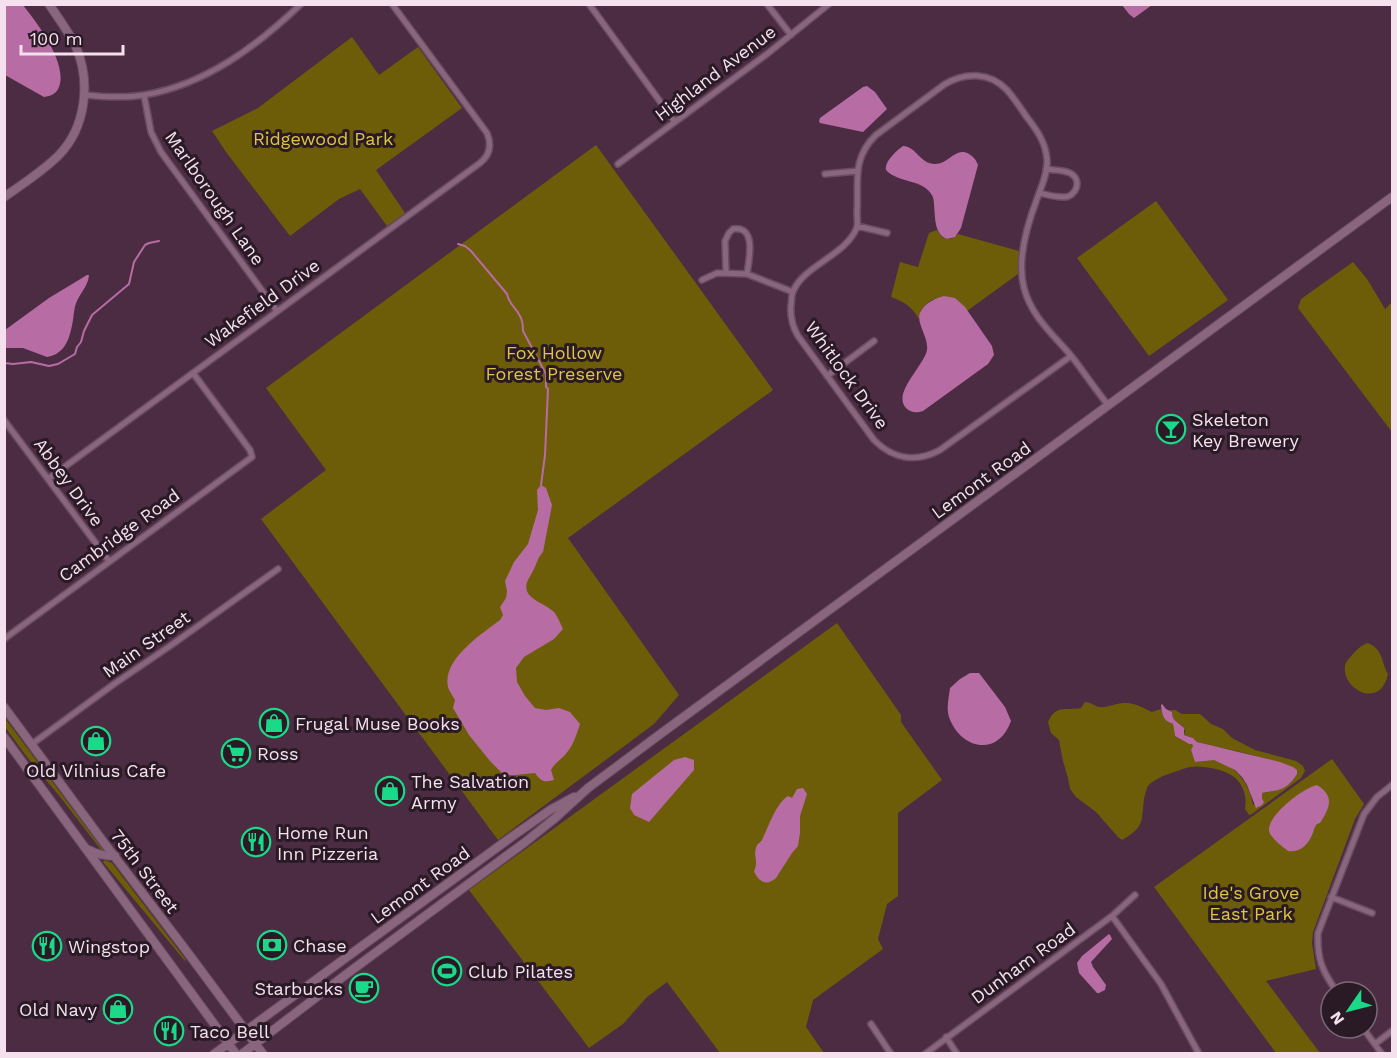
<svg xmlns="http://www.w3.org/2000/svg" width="1397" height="1058" viewBox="0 0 1397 1058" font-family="'Work Sans',sans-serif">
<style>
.green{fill:#6d5d08}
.water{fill:#b76da4}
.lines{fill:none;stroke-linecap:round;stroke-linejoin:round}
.stream{stroke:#b76da4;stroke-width:2}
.street-casing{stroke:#684c60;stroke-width:8}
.secondary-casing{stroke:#684c60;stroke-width:10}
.street{stroke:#89657e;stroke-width:5}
.secondary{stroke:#89657e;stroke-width:8}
.labels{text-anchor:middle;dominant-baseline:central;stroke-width:6;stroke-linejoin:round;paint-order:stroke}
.street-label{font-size:18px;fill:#f5e0ee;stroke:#291a25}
.park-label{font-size:18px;fill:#dfc542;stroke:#291a25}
.poi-label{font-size:18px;fill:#f5e0ee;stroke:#291a25;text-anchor:start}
</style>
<rect width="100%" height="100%" fill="#4c2c43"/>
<path class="green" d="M352,37l27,38 39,-28 44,61 -86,62 29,43 -18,13 -27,-37 -21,10 -49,37 -64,-84 -14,-21 46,-23z
M596,145l177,245 -205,148 111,157 -25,29 -156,116 -237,-321 65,-49 -60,-82z
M1156,201l72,99 -79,56 -72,-98z
M937,230c5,10 13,12 21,4l61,17 -1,23 -51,37 -12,-13c-5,0 -11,-1 -16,0 -10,1 -20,11 -20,21 -9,-14 -13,-16 -28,-22l9,-35 18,5 11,-34z
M1353,262l14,17 18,30 7,-7v130l-94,-124 3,-9z
M837,623l64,92v7l41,58 -44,33v83l-11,8 -9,35 5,10 -70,51 -7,27 18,26h-104l-53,-71 -20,15 -24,27 -34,24 -120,-158z
M1367,643c16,5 14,19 21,31 -8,37 -46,14 -43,-7 0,-5 4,-8 7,-12 5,-5 8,-9 15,-12z
M1085,702c6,0 9,4 14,5 9,1 17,-4 25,-4 10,-1 20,5 28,9l9,-3c2,9 4,12 12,15l2,12 14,8 3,-1 1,3 -2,4 4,12c6,0 13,-3 19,-2 22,4 36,25 39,45l9,-6v-6c15,-2 26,-6 35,-19v-4c-15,-9 -29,-10 -45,-15 -18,-5 -37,-8 -55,-13l-4,-4 -9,-3 1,-4 -3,-6c-6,-2 -10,-6 -10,-13l-3,-2h6l7,4h18l11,10 12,5 9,9 23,12 41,11 7,5 2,5 -4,7 -49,36 -3,1 -4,-6c2,-12 -1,-24 -11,-32 -10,-8 -33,-12 -44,-10 -9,2 -18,6 -27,9 -4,2 -12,6 -15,10 -2,3 -3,10 -4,13 -3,23 1,28 -22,41l-4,-3 -22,-25 -20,-15 -6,-8 -2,-11 -5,-17 -4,-21 -8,-7 -3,-11c8,-18 17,-11 33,-14z
M4,717l99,133 -1,1 -41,-53 -34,-41 -22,-30z
M1332,759l32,45 -9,15 -42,113 -1,11 4,26 -50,12 54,72h-44l-122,-166z
M105,860l7,3 74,97 -1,1 -82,-99z"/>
<path class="water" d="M4,5h19c14,18 45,58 36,82 -3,7 -8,9 -15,10l-39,-22z
M1122,5h30l-18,13 -5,-4z
M867,86l8,6 12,17 -24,23 -43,-9 -1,-2 1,-3 43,-31z
M903,146c14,1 17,18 32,18 14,0 21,-18 34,-10 5,3 7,6 9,11l-17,63 -6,9 -8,2c-15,-5 -11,-28 -14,-42 -9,-19 -34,-13 -47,-27 -2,-8 10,-19 17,-24z
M87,275h2c-1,11 -8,17 -12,26 -3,6 -3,13 -4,19 -3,17 -7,34 -26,37l-24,-9h-18v-18l44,-32z
M944,296l11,2 10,9 27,39 2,9 -6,9 -65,47c-6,2 -12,2 -17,-3 -14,-15 18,-42 21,-58 2,-13 -13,-29 -6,-39 4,-8 15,-13 23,-15z
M541,485l5,3 6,17 -9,47c-5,5 -6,11 -9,17 -2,4 -5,9 -7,13 -5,17 17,20 27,30 4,5 6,11 9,17l-9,10 -30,18 -8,11 1,14 8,14 10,12 11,2 13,-2 11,4 10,12c-4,12 -7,22 -15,31 -5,5 -11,9 -14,15l3,10c-11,3 -13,1 -19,-7l-20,2h-11l-14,-14 -21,-26 -16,-27 2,-8c-2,-4 -6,-9 -7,-13 -6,-28 34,-53 52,-67l3,-5 -3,-8 6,-9 1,-7 -2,-10 9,-19 14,-18 10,-34 -1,-20z
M970,673h9l26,34 6,14c-13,37 -51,28 -62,-4 -3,-9 0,-20 1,-29l10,-9z
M1162,704l4,5 6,3c0,10 7,10 12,16v7l9,3 4,4 83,20 13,5 4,3v4c-10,16 -17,16 -35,19v6l2,3 -2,3 -6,3 -9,-23 -5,-8 -7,-7 -21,-10 -19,2 -4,-12 2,-4 -1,-2h-3l-14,-8 -2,-12c-10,-4 -11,-8 -12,-19z
M685,757l9,3v10l-45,52 -15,-7 -4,-7 2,-14 42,-34z
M1317,785c18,11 13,23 3,38l-3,1c-4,5 -3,8 -6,13 -4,9 -13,16 -23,14 -5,-4 -19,-14 -19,-21 -1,-15 34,-42 48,-45z
M803,788l4,6 -7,22v17l-2,13 -6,7 -16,25c-10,9 -18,3 -22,-7 5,-10 -1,-15 2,-23 2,-7 2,-2 6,-8 6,-12 14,-37 26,-44l4,2 5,-9z
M1109,934l1,1 2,4 -21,23 2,5 13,18 -1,5 -6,3h-2l-18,-20 -2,-10 5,-7z"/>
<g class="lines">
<path class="stream" d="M458,244l7,2 6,5 36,43c2,10 9,14 13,22 3,5 3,10 3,15l23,43v13l2,2 -3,66 -4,30
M4,363l9,1 18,-2 18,4 9,-2 17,-10 2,-7 4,-5 3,-11 8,-16 37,-31 5,-22 11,-17 4,-2 10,-2"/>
<g class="street-casing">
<path id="street" d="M589,4l86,118
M767,4l24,31
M85,95c19,2 40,3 59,0 61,-10 113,-49 157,-91
M144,95l7,37 10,20 116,159
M618,164l149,-110 62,-50
M825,174l33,-3
M1040,193c7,2 16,4 24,4 12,0 19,-17 6,-24 -6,-3 -17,-3 -24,-4
M857,226l30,7
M726,272l-1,-31 4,-8 4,-4c24,-4 16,31 14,45
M702,280l15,-7 30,1 46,18
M1071,356l-131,94c-24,13 -47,9 -66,-10l-76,-104c-6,-10 -8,-19 -7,-31 1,-4 0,-10 2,-13 9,-26 54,-37 64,-65 1,-4 0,-10 0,-14 2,-30 -6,-54 19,-78l69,-51c20,-12 45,-12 62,6 7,8 13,17 19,26 10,13 20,26 21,44 1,13 -6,27 -10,39 -10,26 -20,62 -13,89 8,30 30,47 49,70 12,16 23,32 35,47
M827,376l47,-35
M4,420l105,141
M48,479l432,-316c10,-8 12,-18 7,-30l-95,-129
M4,639l248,-182 -2,-7 -57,-77
M32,744l82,-60 56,-38 108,-77
M1331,897l41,16
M1112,916l49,68 38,70
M1337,992c-15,-21 -20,-33 -19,-59l46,-119 13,-17 15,-12
M871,1024l20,30
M1363,1028l19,26
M946,1037l11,17
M1375,1044l17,-13
M925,1054l187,-138 23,-21"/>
</g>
<g class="secondary-casing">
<path id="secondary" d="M4,197c19,-13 39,-26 55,-42 27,-28 32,-73 17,-108 -7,-15 -18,-29 -27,-43
M4,707l101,137 80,105 78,105
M4,737l232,317
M89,850c9,5 16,6 26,6
M214,1054l296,-216 40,-28 24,-13
M242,1054l106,-81 176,-130 30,-24 34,-31 71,-53 733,-538"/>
</g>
<use href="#street" class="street"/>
<use href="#secondary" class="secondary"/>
</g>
<defs>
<g id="bar-ring" transform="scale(1.5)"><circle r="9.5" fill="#291a25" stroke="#1ad988" stroke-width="1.5"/><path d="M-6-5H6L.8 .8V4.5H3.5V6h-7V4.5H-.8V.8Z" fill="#1ad988"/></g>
<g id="shop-ring" transform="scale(1.5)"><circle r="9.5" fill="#291a25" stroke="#1ad988" stroke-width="1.5"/><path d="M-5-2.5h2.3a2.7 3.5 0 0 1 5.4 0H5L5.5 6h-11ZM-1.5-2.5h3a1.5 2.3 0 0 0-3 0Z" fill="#1ad988"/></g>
<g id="supermarket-ring" transform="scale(1.5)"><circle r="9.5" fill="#291a25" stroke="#1ad988" stroke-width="1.5"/><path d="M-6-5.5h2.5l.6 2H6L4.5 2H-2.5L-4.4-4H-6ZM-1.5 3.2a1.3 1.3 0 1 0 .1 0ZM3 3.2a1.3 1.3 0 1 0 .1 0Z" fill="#1ad988"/></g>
<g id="restaurant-ring" transform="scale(1.5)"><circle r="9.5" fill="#291a25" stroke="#1ad988" stroke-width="1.5"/><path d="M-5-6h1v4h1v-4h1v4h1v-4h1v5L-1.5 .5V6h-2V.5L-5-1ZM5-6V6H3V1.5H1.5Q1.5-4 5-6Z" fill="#1ad988"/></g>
<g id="bank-ring" transform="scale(1.5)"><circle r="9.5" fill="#291a25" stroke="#1ad988" stroke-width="1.5"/><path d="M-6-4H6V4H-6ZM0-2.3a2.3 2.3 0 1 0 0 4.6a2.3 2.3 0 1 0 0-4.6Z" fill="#1ad988"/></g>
<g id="stadium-ring" transform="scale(1.5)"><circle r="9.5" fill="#291a25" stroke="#1ad988" stroke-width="1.5"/><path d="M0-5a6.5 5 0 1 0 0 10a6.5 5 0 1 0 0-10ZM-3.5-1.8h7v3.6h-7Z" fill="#1ad988"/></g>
<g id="cafe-ring" transform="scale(1.5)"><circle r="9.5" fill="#291a25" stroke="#1ad988" stroke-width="1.5"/><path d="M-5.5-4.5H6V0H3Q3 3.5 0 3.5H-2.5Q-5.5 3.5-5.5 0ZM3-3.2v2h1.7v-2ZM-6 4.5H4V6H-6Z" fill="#1ad988"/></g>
</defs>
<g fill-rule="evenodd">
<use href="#bar-ring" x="1171" y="429"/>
<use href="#shop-ring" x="274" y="723"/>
<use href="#shop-ring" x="96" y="741"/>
<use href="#supermarket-ring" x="236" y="753"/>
<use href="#shop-ring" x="390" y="791"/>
<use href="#restaurant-ring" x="256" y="842"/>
<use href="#bank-ring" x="272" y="945"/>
<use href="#restaurant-ring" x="47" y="946"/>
<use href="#stadium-ring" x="447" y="971"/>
<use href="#cafe-ring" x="364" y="988"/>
<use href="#shop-ring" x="118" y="1009"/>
<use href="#restaurant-ring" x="169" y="1031"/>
</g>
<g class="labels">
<g class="street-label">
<text transform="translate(715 73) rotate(-37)">Highland Avenue</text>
<text transform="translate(215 198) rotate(55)">Marlborough Lane</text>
<text transform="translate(262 303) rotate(-36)">Wakefield Drive</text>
<text transform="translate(847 375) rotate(54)">Whitlock Drive</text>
<text transform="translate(981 480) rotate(-36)">Lemont Road</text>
<text transform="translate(69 482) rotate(54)">Abbey Drive</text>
<text transform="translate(119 535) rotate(-36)">Cambridge Road</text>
<text transform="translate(146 644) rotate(-35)">Main Street</text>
<text transform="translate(145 871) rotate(53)">75th Street</text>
<text transform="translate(420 885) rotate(-36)">Lemont Road</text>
<text transform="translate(1023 963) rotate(-36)">Dunham Road</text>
</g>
<g class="park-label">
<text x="323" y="138">Ridgewood Park</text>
<text x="554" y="352">Fox Hollow<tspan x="554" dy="21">Forest Preserve</tspan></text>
<text x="1251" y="892">Ide's Grove<tspan x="1251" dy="21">East Park</tspan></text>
</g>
<g class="poi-label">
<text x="1192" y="419">Skeleton<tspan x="1192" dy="21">Key Brewery</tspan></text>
<text x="295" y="723">Frugal Muse Books</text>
<text x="257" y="753">Ross</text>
<text x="96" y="770" text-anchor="middle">Old Vilnius Cafe</text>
<text x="411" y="781">The Salvation<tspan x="411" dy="21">Army</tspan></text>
<text x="277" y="832">Home Run<tspan x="277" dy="21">Inn Pizzeria</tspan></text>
<text x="293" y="945">Chase</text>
<text x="68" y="946">Wingstop</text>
<text x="468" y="971">Club Pilates</text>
<text x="343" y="988" text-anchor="end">Starbucks</text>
<text x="97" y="1009" text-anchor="end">Old Navy</text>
<text x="190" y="1031">Taco Bell</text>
</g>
</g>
<rect width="1397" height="1058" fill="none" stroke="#f5e0ee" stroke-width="12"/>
<g transform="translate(1349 1010) rotate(235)"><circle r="28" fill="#291a25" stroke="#7b6975" stroke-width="1.5"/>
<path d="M0-4.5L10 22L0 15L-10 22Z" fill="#1ad988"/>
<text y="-9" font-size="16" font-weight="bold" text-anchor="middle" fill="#f5e0ee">N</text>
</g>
<path d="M21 45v9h102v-9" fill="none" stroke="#f5e0ee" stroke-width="3"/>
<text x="30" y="45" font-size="18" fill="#f5e0ee" stroke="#291a25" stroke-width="4.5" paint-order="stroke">100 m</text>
</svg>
